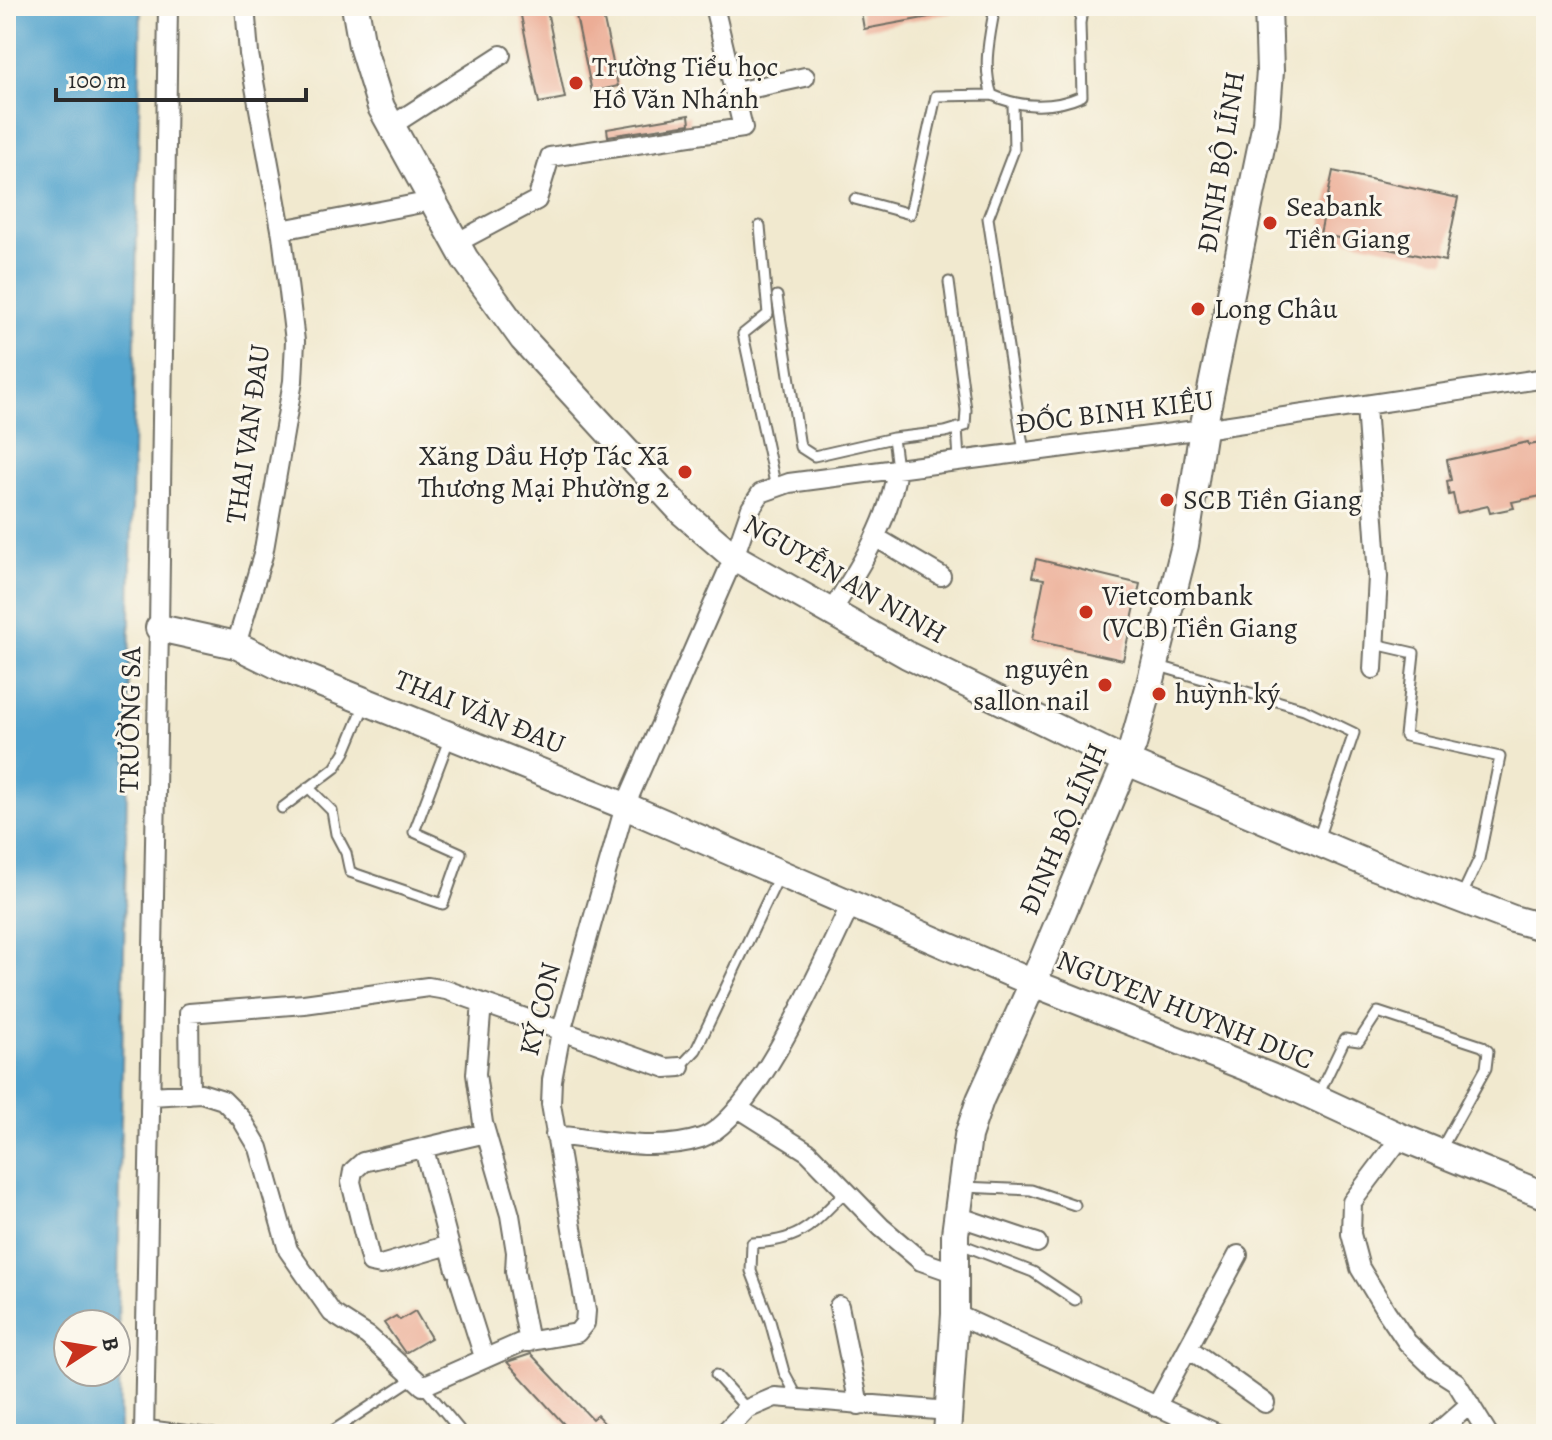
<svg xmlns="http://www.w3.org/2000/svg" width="1552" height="1440" viewBox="0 0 1552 1440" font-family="Alegreya,serif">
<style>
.water{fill:#54a5ce;stroke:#40687c;stroke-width:2;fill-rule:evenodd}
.building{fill:#ecad96}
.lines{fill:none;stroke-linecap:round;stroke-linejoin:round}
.lane-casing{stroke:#706e64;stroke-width:13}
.street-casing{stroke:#706e64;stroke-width:22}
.secondary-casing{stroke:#706e64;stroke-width:30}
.lane{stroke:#fff;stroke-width:9}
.street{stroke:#fff;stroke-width:18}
.secondary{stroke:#fff;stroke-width:26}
.poi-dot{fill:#c8321e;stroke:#fbf7ec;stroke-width:3}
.labels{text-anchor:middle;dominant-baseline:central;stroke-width:6;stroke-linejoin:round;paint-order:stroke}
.poi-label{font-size:28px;fill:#2b2b2b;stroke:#fbf7ec;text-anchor:start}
.street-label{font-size:28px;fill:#2b2b2b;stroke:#fbf7ec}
</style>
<rect width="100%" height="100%" fill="#fbf7ec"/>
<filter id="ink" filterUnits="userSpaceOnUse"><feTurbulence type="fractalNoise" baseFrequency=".0125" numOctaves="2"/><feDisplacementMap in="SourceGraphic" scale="16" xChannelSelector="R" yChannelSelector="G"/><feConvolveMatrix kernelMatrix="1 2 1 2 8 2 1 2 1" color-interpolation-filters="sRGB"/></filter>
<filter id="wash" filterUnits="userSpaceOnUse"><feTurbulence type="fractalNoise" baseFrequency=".006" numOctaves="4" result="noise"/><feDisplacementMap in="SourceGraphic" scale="32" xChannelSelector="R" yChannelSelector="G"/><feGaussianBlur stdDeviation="1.8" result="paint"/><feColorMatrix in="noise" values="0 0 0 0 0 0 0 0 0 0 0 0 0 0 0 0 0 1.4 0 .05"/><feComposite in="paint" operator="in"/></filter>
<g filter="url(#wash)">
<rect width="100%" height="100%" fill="#f1e9cf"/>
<path class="water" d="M6,6h135l-23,1283 2,145h-114zM68,1324h48v48h-48z"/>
<g id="blocks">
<path class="building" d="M519,6h27l19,92 -26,5z
M574,6h27l17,80 -26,6z
M860,6h90l1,7 -87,16z
M689,115l1,9 -82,12 -1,-7z
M1333,171l125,27 -13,63 -125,-27z
M1528,442l1,3 17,-3v53l-34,7 2,6 -24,5 -2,-7 -31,7 -4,-19 -4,1 -2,-14 4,-1 -4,-20z
M1036,559l104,25 -17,76 -91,-20 12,-61 -12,-2z
M415,1311l16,27 -26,15 -21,-30 12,-7 4,4z
M531,1354l61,65 5,-4 17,19h-41l-66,-72z"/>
</g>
</g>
<g filter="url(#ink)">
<use href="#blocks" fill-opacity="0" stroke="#706e64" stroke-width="2"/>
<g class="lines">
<g class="lane-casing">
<path id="lane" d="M995,6c-5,30 -13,59 -3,89 29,13 61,14 90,1l-2,-73 3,-17
M1013,104l1,46 -26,68 36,234
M855,199l55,15 26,-118 56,-1
M760,226l8,88 -25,20 33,154
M777,296l23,151 14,9 79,-18 52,-6 20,-6 1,-16 -17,-128
M957,428l2,32
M893,438l4,30
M1375,644l39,9 -9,83 95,21 -21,102 -17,36
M1159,666l145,43 50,24 -37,109
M308,787l24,24 4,23 10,19 4,19 93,32 18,-51 -47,-21 36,-95
M282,808l53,-40 10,-16 20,-48
M680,1067l16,-17 83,-174
M1318,1095l27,-56 14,2 19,-29 104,34 6,5 -2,17 -45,81
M963,1187l68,3 44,15
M958,1243l75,29 42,28
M716,1375l31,34
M423,1386l40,48
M798,1398l-14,-26 -14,-51 -19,-50 1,-28c52,-2 60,-19 95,-53
M144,1425l70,9
M328,1434l87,-57"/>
</g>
<g class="street-casing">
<path id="street" d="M735,92l70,-15
M391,126l110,-71
M281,230l151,-29
M456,243l81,-43 13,-43 193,-29 -29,-122
M1366,406l12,171 -5,92
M875,537l66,39
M831,612c29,-45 59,-91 66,-144
M236,645l27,-90 30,-174 2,-40 -13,-106 -33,-181 -4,-48
M482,1003l-6,71 7,49 27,92 6,37 -1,19 14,71
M190,1094l-1,-81 115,-9 124,-17 18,3 220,78 14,-1
M151,1096l50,-3 22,7 18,18 18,30 29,102 44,63 36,23 55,50 97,-43 57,-10 8,-10 1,-12 -35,-207 1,-24 9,-48 64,-226 109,-249 17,-49 10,-15 28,-10 414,-54 343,-51
M738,1108l70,44 73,75 40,34 34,12
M555,1135c47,5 100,18 146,3 54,-18 125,-182 150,-234
M1401,1137l-49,65 -1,32 9,34 26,43 21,31 27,26 22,14 32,52
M424,1149l32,121
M957,1216l80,27
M449,1245l-68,20 -10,-2 -20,-81 2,-11 10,-9 123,-29
M459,1278l25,79
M839,1306l20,99
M955,1314l263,120
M1188,1348l77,55
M1156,1407l82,-152
M144,1434l15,-806 9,-622
M723,1434l24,-25 28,-12 174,14
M1436,1434l34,-30"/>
</g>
<g class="secondary-casing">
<path id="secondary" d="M355,6l7,40 19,61 84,152 58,80 160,174 51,44 173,98 218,106 246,104 142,54 33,9
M159,628l77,17 49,24 340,137 408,177 238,94 130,60 145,59
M947,1434l8,-120v-80l13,-98 12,-36 53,-117 100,-238 16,-57 36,-143 18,-116 63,-306 4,-52 -2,-65"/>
</g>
<use href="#lane" class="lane"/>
<use href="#street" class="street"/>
<use href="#secondary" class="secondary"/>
</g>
</g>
<g class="poi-dot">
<circle cx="576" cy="83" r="8"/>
<circle cx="1270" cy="223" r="8"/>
<circle cx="1198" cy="309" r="8"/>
<circle cx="685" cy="472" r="8"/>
<circle cx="1167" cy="500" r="8"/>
<circle cx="1086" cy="612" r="8"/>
<circle cx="1105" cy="685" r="8"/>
<circle cx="1159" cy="694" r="8"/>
</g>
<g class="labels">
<g class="poi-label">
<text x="592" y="67">Trường Tiểu học<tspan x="592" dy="32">Hồ Văn Nhánh</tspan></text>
<text x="1286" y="207">Seabank<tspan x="1286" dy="32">Tiền Giang</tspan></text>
<text x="1214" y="309">Long Châu</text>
<text x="669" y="456" text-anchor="end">Xăng Dầu Hợp Tác Xã<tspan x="669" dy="32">Thương Mại Phường 2</tspan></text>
<text x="1183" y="500">SCB Tiền Giang</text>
<text x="1102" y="596">Vietcombank<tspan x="1102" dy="32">(VCB) Tiền Giang</tspan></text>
<text x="1089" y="669" text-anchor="end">nguyên<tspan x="1089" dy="32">sallon nail</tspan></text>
<text x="1175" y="694">huỳnh ký</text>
</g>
<g class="street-label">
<text transform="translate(1221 162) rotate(-81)">ĐINH BỘ LĨNH</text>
<text transform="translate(1115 412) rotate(-7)">ĐỐC BINH KIỀU</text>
<text transform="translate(248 434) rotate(-82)">THAI VAN ĐAU</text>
<text transform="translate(845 579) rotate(30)">NGUYỄN AN NINH</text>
<text transform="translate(480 712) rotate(22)">THAI VĂN ĐAU</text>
<text transform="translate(130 720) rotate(-89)">TRƯỜNG SA</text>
<text transform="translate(1063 829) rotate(-67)">ĐINH BỘ LĨNH</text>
<text transform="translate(540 1009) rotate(-76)">KÝ CON</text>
<text transform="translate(1185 1010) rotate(22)">NGUYEN HUYNH DUC</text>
</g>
</g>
<rect width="1552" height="1440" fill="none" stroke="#fbf7ec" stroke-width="32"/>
<g transform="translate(92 1348) rotate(78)"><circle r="38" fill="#fbf7ec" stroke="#a8a59f" stroke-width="2"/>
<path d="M0-6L14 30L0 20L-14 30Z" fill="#c8321e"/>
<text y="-12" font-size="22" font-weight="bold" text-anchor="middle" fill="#2b2b2b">B</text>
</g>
<path d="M56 88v12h250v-12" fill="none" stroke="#2b2b2b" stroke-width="4"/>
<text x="68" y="88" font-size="24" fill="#2b2b2b" stroke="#fbf7ec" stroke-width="6" paint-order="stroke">100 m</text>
</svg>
